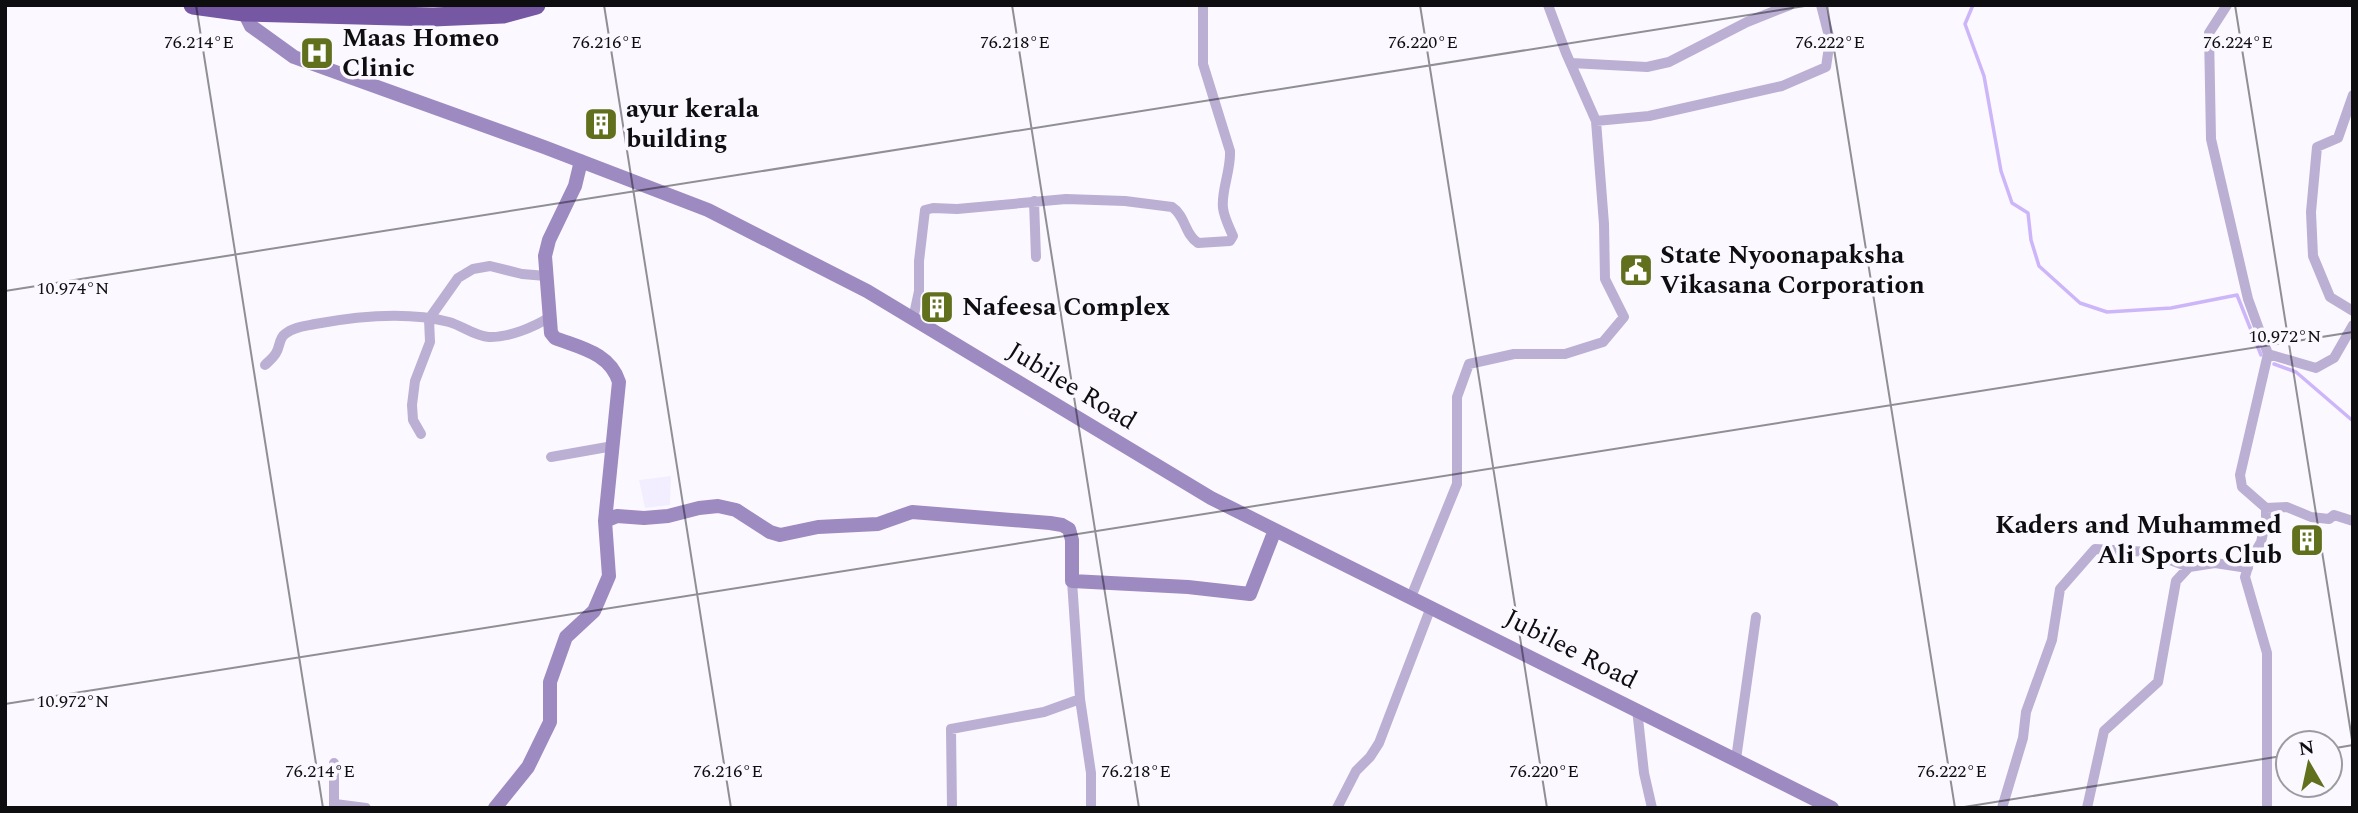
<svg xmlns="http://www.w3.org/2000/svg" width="2358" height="813" viewBox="0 0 2358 813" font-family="Spectral,serif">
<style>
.built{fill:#f3eeff}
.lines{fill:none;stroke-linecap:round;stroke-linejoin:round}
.stream{stroke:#cdb5f9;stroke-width:3.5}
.street{stroke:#bbafd4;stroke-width:10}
.secondary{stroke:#9d8ac1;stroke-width:14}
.highway{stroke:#7557a4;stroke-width:19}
.ticks{fill:none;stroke:#0e0d10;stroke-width:2;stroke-opacity:0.45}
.labels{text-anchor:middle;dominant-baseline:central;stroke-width:7;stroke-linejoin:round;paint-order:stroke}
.poi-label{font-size:26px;font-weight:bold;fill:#0e0d10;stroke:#fbf9ff;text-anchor:start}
.street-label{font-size:26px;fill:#0e0d10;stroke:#fbf9ff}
.ticks-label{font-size:18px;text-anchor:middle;fill:#0e0d10;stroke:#fbf9ff;stroke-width:7;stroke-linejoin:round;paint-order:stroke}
</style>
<rect width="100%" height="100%" fill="#fbf9ff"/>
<path class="built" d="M671,476l-1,29 -25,3 -6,-28z"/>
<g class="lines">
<path class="stream" d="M1973,5l-8,19 19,52 17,95 11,32 16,10 3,27 8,26 41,37 27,9 64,-4 66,-13 24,60
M2274,364l22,8 57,49"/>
<path class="street" d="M2227,5l-18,28 2,106 37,160 20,55 -28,121 2,12 24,21v12l-5,22 -12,21 -4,14 22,76v155
M1571,63l76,4 22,-5 78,-40 43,-17
M2353,95l-15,43 -21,9 -6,65 2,44 17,41 23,14
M1596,121l53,-5 133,-30 44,-19 4,-27 -9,-35
M1034,201l2,56
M913,319l6,-28v-30l6,-51 8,-2 24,1 109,-10 59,2 47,6c14,9 12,27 26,36l32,-2 3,-5c-4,-9 -9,-19 -10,-28 -2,-18 8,-37 7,-57l-27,-87v-59
M2268,354l48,14 18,-10 19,-33
M265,365c4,-4 9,-8 11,-12 4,-6 3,-15 9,-19 8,-7 21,-8 30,-10 43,-8 92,-13 134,-2 14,4 25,14 40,15 19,1 45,-10 61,-20
M421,434l-8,-14 -1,-15 3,-24 15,-39 -1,-23 29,-41 15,-9 17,-3 32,8 24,2
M551,457l62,-11
M2266,508l21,-1 24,10 18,2 5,-4 19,6
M1411,597l46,-113v-87l12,-33 45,-10h51l38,-12 21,-25 -19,-38 -1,-55 -8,-103 -30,-68 -18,-48
M1080,699l11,74v35
M1637,709l7,64 8,35
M1736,759l20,-142
M335,804l31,4
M334,808v-45
M952,808l-1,-79 93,-17 36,-13 -8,-118
M1337,808l19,-37 14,-14 9,-14 52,-136
M2002,808l21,-70 3,-26 26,-72 8,-51 35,-40 54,3 40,15
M2087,808l17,-77 54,-49 18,-101 13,-14 26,-4 33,5"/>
<path class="secondary" d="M244,12l7,14 43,31 250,90 164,63 159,81 344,207 621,310
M605,521l12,-5 27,2 24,-2 31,-8 19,-2 18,4 34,22 10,3 38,-8 60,-3 34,-12 138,11 12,2 7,4 3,11v41l116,6 62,7 25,-64
M495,808l33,-41 22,-45v-40l16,-45 28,-26 15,-35 -4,-55 14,-139c-9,-29 -38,-34 -64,-44l-4,-5 -6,-77 4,-16 26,-54 6,-25"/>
<path class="highway" d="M193,5l51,7 189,5 70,-3 33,-9"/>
</g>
<path class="ticks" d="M196,5l127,803M604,5l127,803M1012,5l127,803M1420,5l127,803M1827,5l128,803M2235,5l118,741M5,291l1806,-286M5,704l2348,-372M2330,749l23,-4M1958,808l330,-53"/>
<defs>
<g id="hospital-square" transform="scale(1.75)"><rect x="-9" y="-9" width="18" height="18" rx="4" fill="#60701d" stroke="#fbf9ff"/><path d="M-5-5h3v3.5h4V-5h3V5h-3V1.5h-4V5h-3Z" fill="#fff"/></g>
<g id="building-square" transform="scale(1.75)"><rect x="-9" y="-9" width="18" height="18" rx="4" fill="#60701d" stroke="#fbf9ff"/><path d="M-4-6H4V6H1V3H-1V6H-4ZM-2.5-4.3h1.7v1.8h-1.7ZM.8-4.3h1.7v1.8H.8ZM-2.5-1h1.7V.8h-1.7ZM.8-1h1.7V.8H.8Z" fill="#fff"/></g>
<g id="civic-square" transform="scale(1.75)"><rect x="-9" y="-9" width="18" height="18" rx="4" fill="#60701d" stroke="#fbf9ff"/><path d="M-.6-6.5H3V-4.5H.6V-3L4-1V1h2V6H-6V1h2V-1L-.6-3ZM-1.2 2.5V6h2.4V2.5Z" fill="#fff"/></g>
</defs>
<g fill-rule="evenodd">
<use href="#hospital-square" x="317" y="53"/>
<use href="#building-square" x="601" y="124"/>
<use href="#civic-square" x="1636" y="270"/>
<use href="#building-square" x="937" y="307"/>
<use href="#building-square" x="2307" y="540"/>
</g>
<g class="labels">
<g class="poi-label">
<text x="342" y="38">Maas Homeo<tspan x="342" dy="30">Clinic</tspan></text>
<text x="626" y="109">ayur kerala<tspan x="626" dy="30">building</tspan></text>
<text x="1660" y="255">State Nyoonapaksha<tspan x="1660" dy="30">Vikasana Corporation</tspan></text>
<text x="962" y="307">Nafeesa Complex</text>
<text x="2282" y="525" text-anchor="end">Kaders and Muhammed<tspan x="2282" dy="30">Ali Sports Club</tspan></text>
</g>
<g class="street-label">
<text transform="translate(1072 386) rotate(31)">Jubilee Road</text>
<text transform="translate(1571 649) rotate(27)">Jubilee Road</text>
</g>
</g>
<g class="ticks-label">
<text x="199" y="48">76.214°E</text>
<text x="607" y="48">76.216°E</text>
<text x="1015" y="48">76.218°E</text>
<text x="1423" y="48">76.220°E</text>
<text x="1830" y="48">76.222°E</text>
<text x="2238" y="48">76.224°E</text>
<text x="73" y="294">10.974°N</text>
<text x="2285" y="342">10.972°N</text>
<text x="73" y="707">10.972°N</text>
<text x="320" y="777">76.214°E</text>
<text x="728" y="777">76.216°E</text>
<text x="1136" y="777">76.218°E</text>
<text x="1544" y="777">76.220°E</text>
<text x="1952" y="777">76.222°E</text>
</g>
<rect width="2358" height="813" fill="none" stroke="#0e0d10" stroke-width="14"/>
<g transform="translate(2309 764) rotate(351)"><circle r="33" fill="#fbf9ff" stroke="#9c9b9f" stroke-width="2"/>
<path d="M0-5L12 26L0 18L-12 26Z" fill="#60701d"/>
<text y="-10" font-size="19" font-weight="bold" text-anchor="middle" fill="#0e0d10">N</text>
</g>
</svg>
